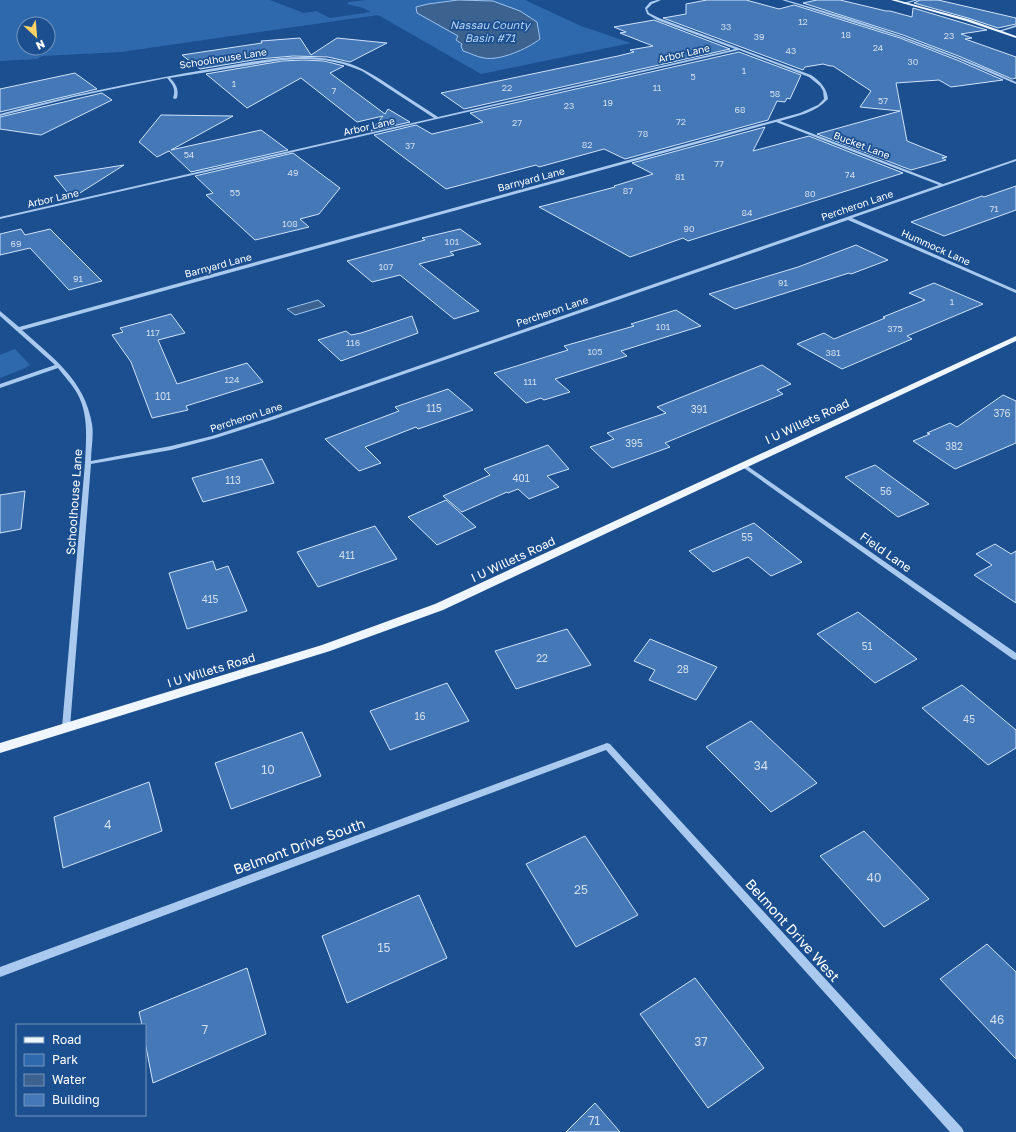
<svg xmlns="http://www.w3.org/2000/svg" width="1016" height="1132" viewBox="0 0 1016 1132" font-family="'Golos Text',sans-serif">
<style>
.green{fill:#2e69ad;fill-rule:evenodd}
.water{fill:#3c6290;stroke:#9cc4f0}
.building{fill:#4478b7;stroke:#cfe3fa}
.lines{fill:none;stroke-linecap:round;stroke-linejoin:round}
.minor{fill:#a9c9ee;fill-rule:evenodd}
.major{fill:#f0f6ff;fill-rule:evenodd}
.labels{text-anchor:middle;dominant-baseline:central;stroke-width:3.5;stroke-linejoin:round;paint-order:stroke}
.far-number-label{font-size:9px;fill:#d0dded}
.far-street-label{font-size:10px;fill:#fff;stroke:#1b4f8f}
.number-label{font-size:10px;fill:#d0dded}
.far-water-label{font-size:11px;font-style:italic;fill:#b5d3f5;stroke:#1b4f8f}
.street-label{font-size:12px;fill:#fff;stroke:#1b4f8f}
.near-number-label{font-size:12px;fill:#d0dded}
.near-street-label{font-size:14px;fill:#fff;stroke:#1b4f8f}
</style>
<rect width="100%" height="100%" fill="#1b4f8f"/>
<path class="green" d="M0,0h270l34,13 12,-2 14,7 41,-6 -8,-4 -16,-4 2,-2 17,-2h159l56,26 50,17 -150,31 -103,-59 -257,37 -79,4 -5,3 -37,2zM24,24h24v24h-24z
M15,349l15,16 -7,4 -23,9v-23z"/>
<path class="water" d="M458,0l35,1 27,10 17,11 3,17c-13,10 -40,22 -56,19 -7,-1 -14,-5 -21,-7l-2,-5 1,-2 -6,-4 2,-4 -41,-23 -1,-6 12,-3z
M318,300l7,6 -30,9 -8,-6z"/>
<path class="building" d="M707,0h39l33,9 15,-4 106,33 57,22 46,20 -52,7 -12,-7 -43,3 11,58 40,16 -5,1 4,2 -35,10 -94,-36 83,-23 -40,-4 11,-16 -38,-25h-3l-7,-2 -18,3 -2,3 -140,-52 23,-4v-10z
M817,0h23l46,11h4l22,6 1,-9 74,22 -26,4 11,4 -7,1 51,18v21l-4,1 -51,-22 -58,-22 -100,-32z
M920,0h18l78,18v6l-18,4 -30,-10 -54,-15z
M654,20l76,29 -266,60 -23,-16 177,-37 16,-4 -4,-2 23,-4 -33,-13 6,-1 -12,-5z
M300,38l11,17 26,-17 50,5 -37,19 -22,-5 -35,-1 -34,3 -59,10 -18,-14 80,-12 -1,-2z
M739,52l62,23 -11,24 -3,-1 -2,4 -8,-1 -9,19 -143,39 -21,-10 -65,18 -3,-2 -90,24 -72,-54 42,-10 16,9 51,-12 -13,-9z
M303,60l21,1 20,5 -14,7 55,41 3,-5 22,13 -39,9 12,-15 -26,6 -56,-44 -54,30 -41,-34 76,-13z
M75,73l22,16 -97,23v-23z
M102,93l10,7 -71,35 -41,-6v-12z
M161,115l72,1 -62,34 90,-20 27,20 -97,22 -22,-21 -12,6 -18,-15z
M765,127l-12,24 56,-15 94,37 -215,68 -5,-3 -53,19 -91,-50 76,-20 -1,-1 39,-12 -21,-11z
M293,153l47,35 -21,26 -19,5 9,8 -54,13 -49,-45 7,-2 -18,-17z
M124,165l-52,33 -18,-22z
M1016,186v24l-72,26 -33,-14 71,-26 2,1z
M21,229l4,6 25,-6 52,52 -33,9 -39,-42 -30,7v-21z
M460,229l21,15 -31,8 4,3 -35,9 60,47 -25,8 -54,-44 -28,7 -25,-21 78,-21 -3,-2z
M856,245l32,15 -37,14 -2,-1 -114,36 -26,-15 89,-27z
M934,283l49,21 -76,32 5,3 -70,30 -45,-25 27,-11 10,6 51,-21 -2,-1 42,-17 -16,-7z
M676,310l25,16 -80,25 6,5 -72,23 15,13 -26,8 -3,-2 -15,5 -32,-30 74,-23 -4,-4 70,-20 -3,-2z
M171,314l14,19 -27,7 19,44 70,-21 16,19 -77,24 2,4 -36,8 -21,-56 -19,-27 11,-3 -3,-4z
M412,316l6,17 -77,28 -23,-21 28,-9 5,4 10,-2z
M762,365l29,19 -14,6 6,4 -118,49 5,4 -58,21 -22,-21 24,-8 -7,-6 59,-20 -9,-6z
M448,389l25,21 -55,19 -2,-2 -51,20 16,16 -22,8 -34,-32 74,-28 -4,-4z
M1003,395l13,6v42l-61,26 -42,-28 17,-7 -3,-1 23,-10 7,4z
M548,445l21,24 -22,7 12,11 -30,12 -11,-10 -10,4 -1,-1 -45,20 -19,-16 47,-21 -6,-6z
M262,459l12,24 -71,19 -11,-24z
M875,465l54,39 -31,13 -53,-40z
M25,491l-4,38 -21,4v-38z
M446,500l30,27 -39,18 -29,-28z
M754,523l48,39 -31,14 -23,-19 -35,15 -24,-21z
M375,526l22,33 -79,28 -21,-35z
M995,544l16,10 5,-3v52l-42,-28 18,-10 -16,-11z
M213,561l3,9 12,-4 19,45 -60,18 -18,-56z
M858,612l59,47 -42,24 -58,-49z
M567,629l24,36 -75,24 -21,-38z
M650,639l67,28 -21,33 -47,-20 6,-10 -21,-9z
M447,683l22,38 -79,29 -20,-39z
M962,685l54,45v18l-28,17 -66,-57z
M751,721l66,62 -46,29 -65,-65z
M302,732l19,44 -90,33 -16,-46z
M149,782l13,49 -99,37 -9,-51z
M864,831l65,68 -45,28 -64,-71z
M585,836l53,79 -62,32 -50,-83z
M419,895l28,63 -100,45 -25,-67z
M987,944l29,28v87l-76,-80z
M247,968l19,66 -113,49 -8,-41v-17h-3l-3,-13z
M695,978l69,90 -56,40 -68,-94z
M595,1103l25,29h-54z"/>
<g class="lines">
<path class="minor" d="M657,0h4l-9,4 -5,5 2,4 10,5 152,57c9,6 16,13 17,24 -13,14 -31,17 -48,22l163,63 73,-25v2l-164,57 164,72v3l-168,-73 -576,200 -56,18 -45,12 -80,14 -21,263 -1,2 -3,1 -3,-1 -1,-2 23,-264c1,-23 4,-49 -8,-70 -5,-9 -13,-17 -19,-25l-58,20v-4l55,-19 -55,-49v-5l19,16 781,-214 18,-8 6,-6 -1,-8 -3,-5 -11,-9 -70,-27 -739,169v-2l434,-99 -72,-47 -19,-7 -19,-4 -21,-1 -21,1 -112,18c6,6 9,11 7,20l-2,1 -2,-1c3,-9 0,-13 -6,-20l-93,19 -74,19v-2c69,-19 139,-33 210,-45 43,-7 90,-19 134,-7 18,5 33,15 48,25 15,10 31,20 46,30l297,-68 -78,-29 -10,-6 -2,-6 5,-6zM776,122l163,63 -671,233 -56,18 -41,10 -80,15c0,-12 3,-26 1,-37 -7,-44 -40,-67 -70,-94z
M782,0h4c79,22 156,48 230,82v2l-58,-25 -58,-22z
M914,0h5l-15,4 -1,-1z
M1016,25v2l-17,5 -1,-1z
M743,463l273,190v7l-3,-1 -272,-193 -1,-1 1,-1z
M607,743l3,1 352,384 2,4h-14l-344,-382 -606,227v-10z"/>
<path class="major" d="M891,0h6l71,19 48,17v2l-50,-17z
M1016,336v5l-573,269 -113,41 -330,102v-10l322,-98 113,-41z"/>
</g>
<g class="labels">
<g class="far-number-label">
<text x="803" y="21">12</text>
<text x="726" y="26">33</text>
<text x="846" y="34">18</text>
<text x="949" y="35">23</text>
<text x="759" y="36">39</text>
<text x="878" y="47">24</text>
<text x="791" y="50">43</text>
<text x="913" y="61">30</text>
<text x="744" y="70">1</text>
<text x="693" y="76">5</text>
<text x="234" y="83">1</text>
<text x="507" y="87">22</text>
<text x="657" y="87">11</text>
<text x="334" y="90">7</text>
<text x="775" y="93">58</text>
<text x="883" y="100">57</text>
<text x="608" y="102">19</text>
<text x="569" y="105">23</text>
<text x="740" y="109">68</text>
<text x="681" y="121">72</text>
<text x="517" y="122">27</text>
<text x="643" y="133">78</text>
<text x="587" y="144">82</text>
<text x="410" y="145">37</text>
<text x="189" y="154">54</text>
<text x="719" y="163">77</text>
<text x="293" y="172">49</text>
<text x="850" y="174">74</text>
<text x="680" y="176">81</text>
<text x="628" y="190">87</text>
<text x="235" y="192">55</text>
<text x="810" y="193">80</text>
<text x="994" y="208">71</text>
<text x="747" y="212">84</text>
<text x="290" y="223">108</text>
<text x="689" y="228">90</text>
<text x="452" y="241">101</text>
<text x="16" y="243">69</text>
<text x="386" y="266">107</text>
<text x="78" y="278">91</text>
<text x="783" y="282">91</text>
<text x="952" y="301">1</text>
<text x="663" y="326">101</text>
<text x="895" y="328">375</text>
<text x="153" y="332">117</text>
<text x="353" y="342">116</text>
<text x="595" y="351">105</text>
<text x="833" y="352">381</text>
<text x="232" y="379">124</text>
<text x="530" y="381">111</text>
</g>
<g class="far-street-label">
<text transform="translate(684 53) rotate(-13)">Arbor Lane</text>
<text transform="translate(223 58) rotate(-9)">Schoolhouse Lane</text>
<text transform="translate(369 126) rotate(-13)">Arbor Lane</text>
<text transform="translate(862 145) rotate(21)">Bucket Lane</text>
<text transform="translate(531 179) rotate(-15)">Barnyard Lane</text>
<text transform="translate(53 198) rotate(-13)">Arbor Lane</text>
<text transform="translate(857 205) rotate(-19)">Percheron Lane</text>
<text transform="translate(936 247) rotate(24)">Hummock Lane</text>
<text transform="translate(218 265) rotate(-15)">Barnyard Lane</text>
<text transform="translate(552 311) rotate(-19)">Percheron Lane</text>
<text transform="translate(246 417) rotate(-18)">Percheron Lane</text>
</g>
<g class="number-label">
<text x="163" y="396">101</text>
<text x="434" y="408">115</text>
<text x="699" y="409">391</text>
<text x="1002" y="413">376</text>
<text x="634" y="443">395</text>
<text x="954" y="446">382</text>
<text x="521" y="478">401</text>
<text x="233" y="480">113</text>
<text x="886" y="491">56</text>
<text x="747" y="537">55</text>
<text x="347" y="555">411</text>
<text x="210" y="599">415</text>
<text x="867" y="646">51</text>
<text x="542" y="658">22</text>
<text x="683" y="669">28</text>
<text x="420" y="716">16</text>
<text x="969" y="719">45</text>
</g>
<g class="far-water-label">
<text x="490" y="24">Nassau County<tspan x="490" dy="13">Basin #71</tspan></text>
</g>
<g class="street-label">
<text transform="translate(807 421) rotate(-25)">I U Willets Road</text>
<text transform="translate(74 502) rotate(-86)">Schoolhouse Lane</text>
<text transform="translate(886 552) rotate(35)">Field Lane</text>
<text transform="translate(513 559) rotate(-25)">I U Willets Road</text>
<text transform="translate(211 670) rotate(-17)">I U Willets Road</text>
</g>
<g class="near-number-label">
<text x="761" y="765">34</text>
<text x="268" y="769">10</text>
<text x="108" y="824">4</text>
<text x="874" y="877">40</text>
<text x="581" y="889">25</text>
<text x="384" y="947">15</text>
<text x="997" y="1019">46</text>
<text x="205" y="1029">7</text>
<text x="701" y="1041">37</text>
<text x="594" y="1120">71</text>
</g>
<g class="near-street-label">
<text transform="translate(299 846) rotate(-20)">Belmont Drive South</text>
<text transform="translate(793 930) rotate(48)">Belmont Drive West</text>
</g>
</g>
<rect x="16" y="1024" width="130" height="92" fill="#1b4f8f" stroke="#7695bc"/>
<rect x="24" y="1037" width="20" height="6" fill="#f0f6ff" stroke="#7695bc"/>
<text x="52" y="1044" font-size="12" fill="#ffffff">Road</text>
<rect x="24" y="1054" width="20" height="12" fill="#2e69ad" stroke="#7695bc"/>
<text x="52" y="1064" font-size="12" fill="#ffffff">Park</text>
<rect x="24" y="1074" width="20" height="12" fill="#3c6290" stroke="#7695bc"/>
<text x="52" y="1084" font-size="12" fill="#ffffff">Water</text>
<rect x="24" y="1094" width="20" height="12" fill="#4478b7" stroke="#7695bc"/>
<text x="52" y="1104" font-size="12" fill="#ffffff">Building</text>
<g transform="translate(36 36) rotate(154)"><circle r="19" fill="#1b4f8f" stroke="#7695bc"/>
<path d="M0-3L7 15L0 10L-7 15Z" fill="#ffd166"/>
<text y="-6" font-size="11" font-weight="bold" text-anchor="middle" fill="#ffffff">N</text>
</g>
</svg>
